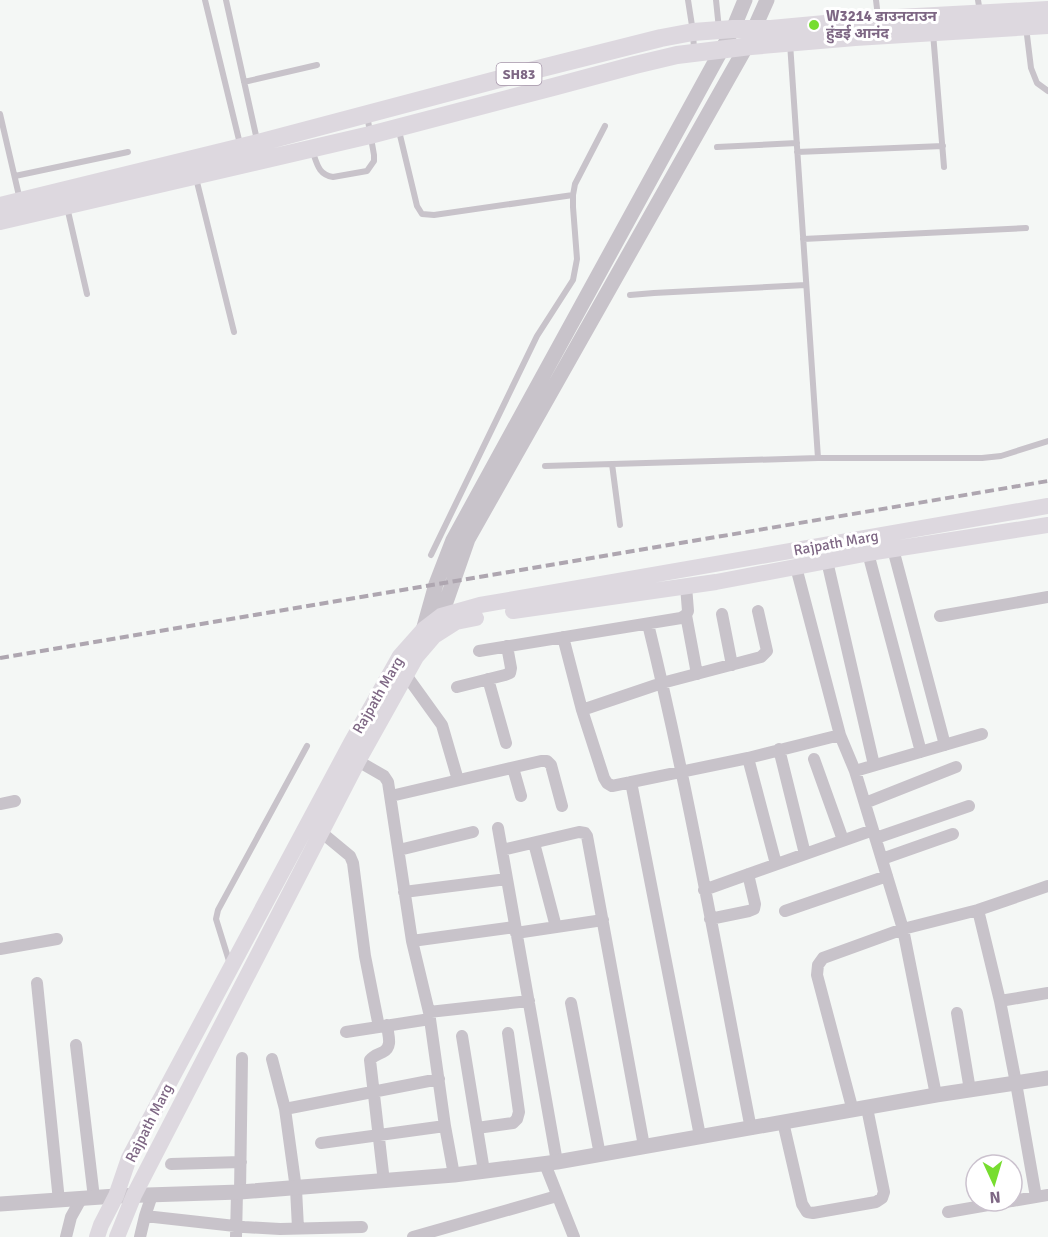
<svg xmlns="http://www.w3.org/2000/svg" width="1048" height="1237" viewBox="0 0 1048 1237" font-family="Signika,'Noto Sans Devanagari',sans-serif">
<style>
.lines{fill:none;stroke-linecap:round;stroke-linejoin:round}
.service{stroke:#c8c3ca;stroke-width:6}
.minor{stroke:#c8c3ca;stroke-width:12}
.tertiary{stroke:#c8c3ca;stroke-width:15}
.secondary{stroke:#ddd8df;stroke-width:16}
.primary{stroke:#ddd8df;stroke-width:18}
.rail{stroke:#aea6b0;stroke-width:4;stroke-dasharray:9 4.5;stroke-linecap:butt}
.poi-dot{fill:#77dd2f;stroke:#fff;stroke-width:2}
.labels{text-anchor:middle;dominant-baseline:central;stroke-width:6;stroke-linejoin:round;paint-order:stroke}
.shield{fill:#fff;stroke:#a595a9;stroke-width:1.5}
.shield-label{font-size:14px;font-weight:bold;fill:#7e6784}
.poi-label{font-size:15px;font-weight:bold;fill:#7e6784;stroke:#fff;text-anchor:start}
.street-label{font-size:15px;fill:#7e6784;stroke:#fff}
</style>
<rect width="100%" height="100%" fill="#f4f7f5"/>
<g class="lines">
<path class="service" d="M205,0l35,144
M226,0l31,140
M688,0l5,32 1,18
M716,0l3,29
M876,0l2,17
M978,0l2,12
M1026,27l5,41 6,15 11,8
M933,33l11,134
M790,43l28,415
M244,82l73,-17
M0,114l20,86
M399,131l18,75 5,8 12,1 139,-20
M717,147l80,-4
M312,150c5,13 6,25 21,27l34,-6 7,-10v-6l-7,-40
M797,152l146,-6
M15,176l113,-24
M196,178l38,154
M67,207l20,87
M803,239l223,-11
M630,295l24,-2 152,-8
M612,464l8,61
M545,466l273,-8h164l19,-2 47,-15
M431,555l106,-219 36,-56 4,-21 -4,-52v-12l2,-11 30,-58
M230,964l-14,-45 2,-9 89,-164"/>
<path class="minor" d="M893,549l52,196
M868,553l53,199
M827,561l47,204
M796,567l44,168 15,36 48,158 33,166
M722,614l10,51
M686,615l11,59
M940,616l108,-19
M648,624c41,167 70,336 103,505
M563,637l19,73 22,68 3,5 5,3 136,-28 92,-23
M479,651l202,-33 5,-3 2,-4 -2,-25
M406,675l36,50 16,55
M488,679l18,64
M457,687l48,-12 5,-2 1,-5 -4,-22
M582,710l80,-27 99,-26 6,-6 -9,-40
M779,749l26,105
M748,758l28,106
M814,759l29,81
M358,761l26,15 4,6 24,159 17,71 16,114 9,49
M513,768l8,28
M855,771l127,-37
M631,782l69,354
M391,796l150,-35h6l4,4 11,41
M865,803l91,-36
M0,804l15,-3
M498,828l59,334
M321,832l29,24 3,7 12,93 14,71
M876,838l93,-32
M534,843l22,84
M399,850l74,-18
M502,850l77,-18 6,1 2,3 57,310
M882,859l71,-25
M704,890l169,-60
M404,892l103,-13
M978,910l22,91 16,82 20,114
M785,911l102,-35
M710,919l39,-8 5,-2 1,-5 -7,-30
M516,933l87,-13
M412,941l103,-14
M0,949l57,-10
M37,983l22,218
M1000,1001l48,-8
M571,1003l29,152
M429,1012l100,-11
M957,1013l13,77
M346,1032l84,-13
M462,1036l22,135
M76,1045l18,153
M272,1059l13,50 11,80 2,39
M285,1109l154,-30
M853,1111l-36,-136 1,-10 5,-7 80,-29 75,-19 70,-24
M783,1122l19,82 5,8 6,1 63,-11 6,-4 2,-6 -17,-84
M477,1128l36,-5 4,-4 2,-7 -11,-79
M321,1143l124,-17
M171,1164l70,-2
M545,1164l29,73
M384,1182l-14,-122c4,-5 7,-5 13,-8 10,-5 5,-17 4,-27
M240,1192l2,-134
M1012,1201l36,-6
M948,1212l63,-11
M145,1216l99,11 36,2 82,-2
M66,1237l5,-20 10,-18
M140,1237l5,-21 7,-21
M236,1237l1,-45
M413,1237l144,-41"/>
<path class="tertiary" d="M438,625l30,-86 278,-492 21,-47
M422,634l14,-50 17,-44 280,-511 12,-29
M0,1204l116,-8 124,-4 214,-17 103,-13 379,-67 112,-17"/>
<path class="secondary" d="M513,611l203,-29 159,-30 173,-27
M97,1237l4,-12 15,-29 13,-38 222,-415 49,-87 24,-27 17,-13 39,-11 568,-99
M117,1237l17,-42 224,-434 58,-104 18,-21 22,-14 20,-4"/>
<path class="primary" d="M0,206l258,-63 272,-72 131,-33 32,-6 40,-3h38l108,-10 169,-9
M0,221l370,-86 183,-48 82,-22 42,-10 74,-9 104,-9 193,-12"/>
<path class="rail" d="M0,658l1048,-177"/>
</g>
<circle class="poi-dot" cx="814" cy="25" r="6"/>
<g class="labels">
<rect class="shield" x="496.5" y="63" width="45" height="22" rx="4.5"/>
<g class="shield-label">
<text x="519" y="74">SH83</text>
</g>
<g class="poi-label">
<text x="826" y="16">W3214 डाउनटाउन<tspan x="826" dy="17">हुंडई आनंद</tspan></text>
</g>
<g class="street-label">
<text transform="translate(836 543) rotate(-10)">Rajpath Marg</text>
<text transform="translate(378 695) rotate(-60)">Rajpath Marg</text>
<text transform="translate(149 1123) rotate(-63)">Rajpath Marg</text>
</g>
</g>
<g transform="translate(994 1183) rotate(176)"><circle r="28" fill="#ffffff" stroke="#cbc2ce" stroke-width="1.5"/>
<path d="M0-4.5L10 22L0 15L-10 22Z" fill="#77dd2f"/>
<text y="-9" font-size="16" font-weight="bold" text-anchor="middle" fill="#7e6784">N</text>
</g>
</svg>
